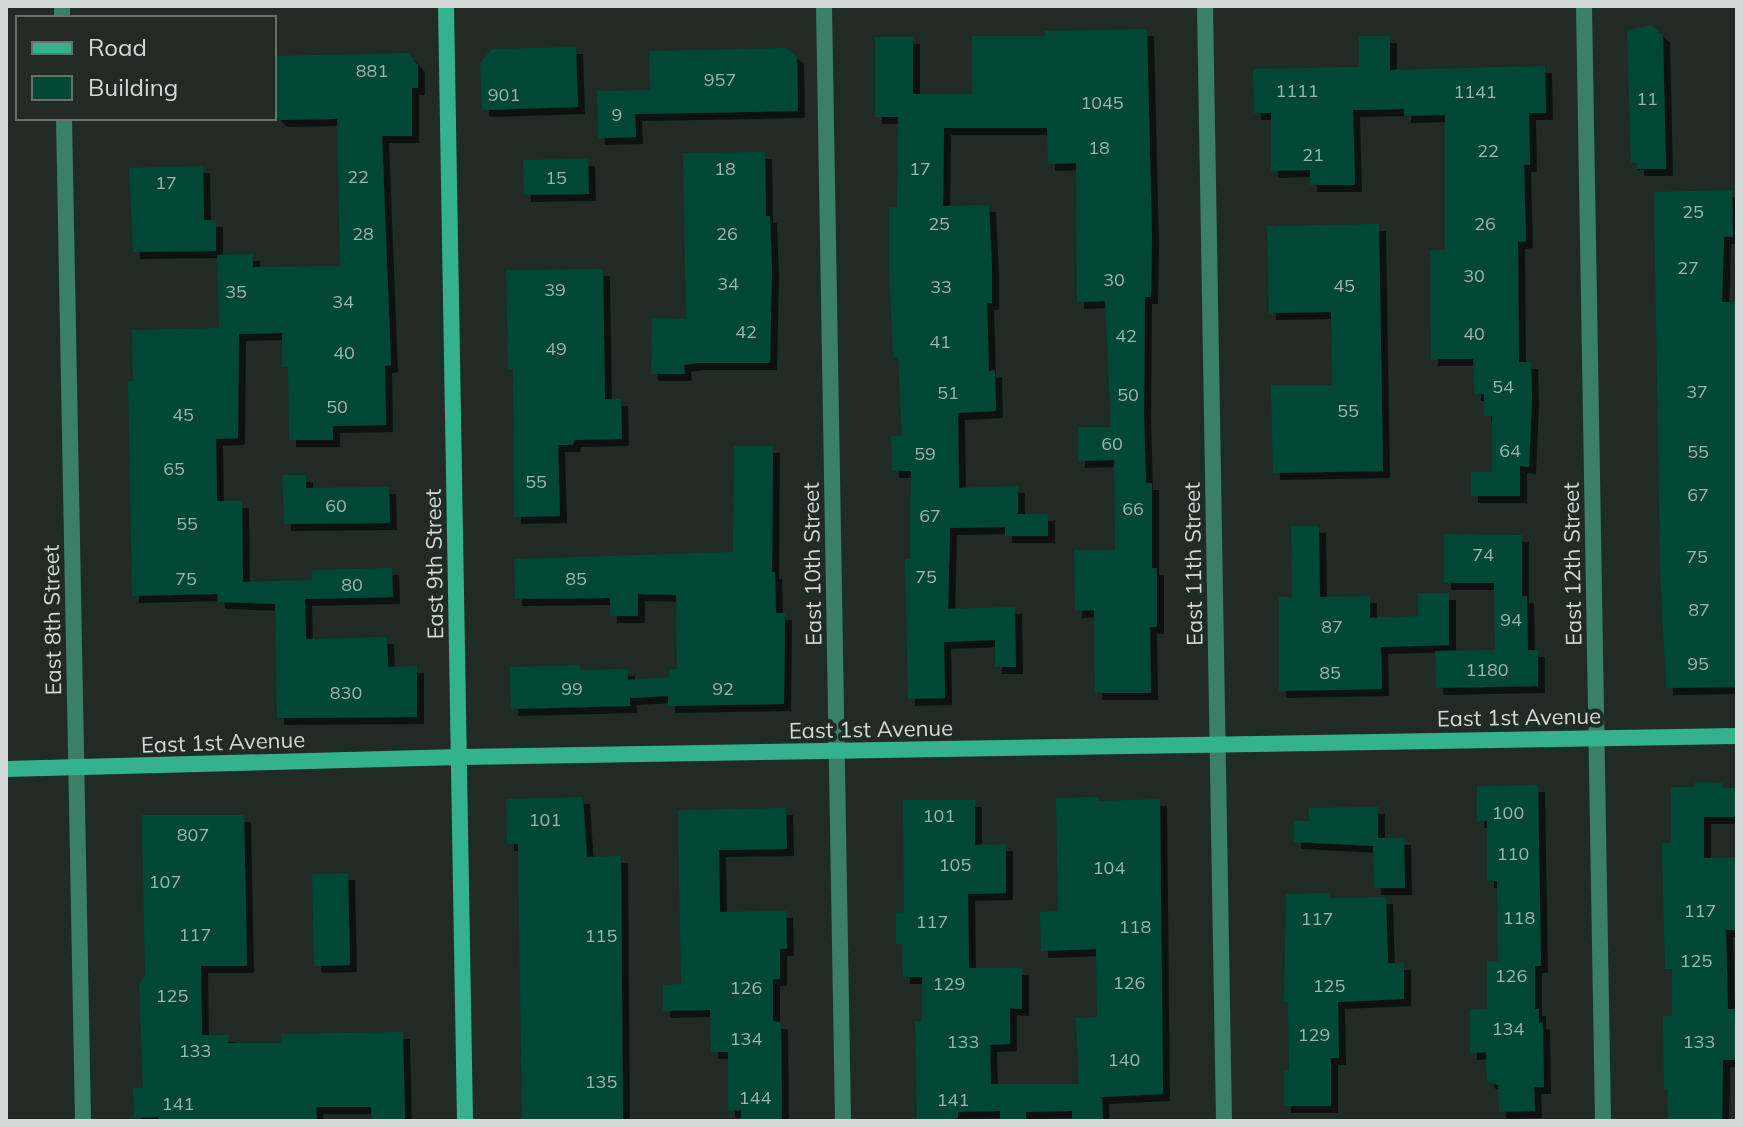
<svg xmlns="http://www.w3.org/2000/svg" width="1743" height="1127" viewBox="0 0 1743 1127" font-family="Mulish,sans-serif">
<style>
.building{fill:#004735;filter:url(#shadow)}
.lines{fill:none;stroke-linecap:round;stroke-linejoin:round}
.street{stroke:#3a8069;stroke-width:16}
.secondary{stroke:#34b28e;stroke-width:16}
.labels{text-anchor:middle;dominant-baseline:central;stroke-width:8;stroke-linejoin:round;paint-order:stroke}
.number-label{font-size:18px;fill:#9eb4ae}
.street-label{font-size:22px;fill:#d2d9d6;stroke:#202b26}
</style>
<defs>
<filter id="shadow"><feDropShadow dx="7" dy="7" stdDeviation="0" flood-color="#0009"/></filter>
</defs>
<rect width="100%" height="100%" fill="#202b26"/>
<path class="building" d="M1652,25l11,11 3,133h-29v-6h-6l-4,-133z
M1147,29l5,209 -1,59h-6l-1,117 2,69h6v85h5v59h-7l1,66h-56l-1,-83 -19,1 -1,-61h41l-1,-90 -36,1v-34h33l-6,-126 -28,1 -1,-139 -28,1 -1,-36h-103l-1,78 46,-1 3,63v35h-5l2,68 6,-1 1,41 -38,2 1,75 59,-2v28h30v22h-43v-9l-55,1 -2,81 67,-2 1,60h-21v-27l-51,2 1,56 -37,1 -3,-140h5l1,-88h-19l-1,-35h11l-4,-79h-5l-4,-87v-63h8l1,-90h-23v-80h38v57h59v-58h73v-5z
M1359,36h31v34l155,-4 1,47h-17l1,52h-6l2,76 -8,1 1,120h12l1,36 -3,69 -9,-1v30h-49v-24h21v-56h-8v-22h-10l-1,-35h-42l-1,-109h15v-135l-41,1v-7l-51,1 2,75h-45v-15l-39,1v-58h-17l-1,-44 106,-2z
M576,47l2,60 -96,3 -2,-47 12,-14z
M786,48l11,9 1,54 -163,3 1,23 -38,1 -1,-47 53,-1 -1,-39z
M408,53l10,12v23h-6v48h-30l9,229 -6,1 1,59 -53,1v14h-44l-1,-73h-6v-34l-43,1 -1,104 -22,1 1,62h25l1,81 69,-2v-10l80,-2 1,29 -88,2 1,40 81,-2 1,30 29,-1v51l-140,1 -2,-114 -57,-2 -1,-8 -85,2 -4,-215h5l-1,-51 87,-2 -2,-73 36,-1v13l87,-1 -3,-147 -57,1 -6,-6v-58z
M765,152l1,64h4l2,52 -2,95h-73l-13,2 1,9h-34l1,-56 34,1 -3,-166z
M588,159l1,35 -65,1 -1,-35z
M203,166l1,54h12v31l-83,1 -4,-84z
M1732,190l1,47h-9l-2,65h15v385l-71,1 -6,-122 -6,-374z
M1379,224l4,247 -110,2 -2,-88h61l-1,-73 -62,1 -2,-87z
M603,269l2,130h16l1,40 -48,1 -1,5h-15l2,71 -46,1 -1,-148h-5l-2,-99z
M734,446h39l-1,126h3l1,41h9l-1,91 -116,2v-10l-38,2v8l-119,3 -1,-42 70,-2v5l48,-1v11l41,-3v-8h8l-1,-74 -38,-1v22h-28v-18l-95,1 -1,-40 219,-7z
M282,475h24v13l83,-1 1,36 -106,1z
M1291,526h28l1,71 50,-1v22l48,-2v-23h31v52l-68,2 1,42 -103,2v-94h13z
M1444,534l78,1v61h5l1,54h10v36l-102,2 -1,-37 60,-1 -1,-67h-50z
M1695,782l27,1v5h13v29h-31v41l33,-1v73h-11l2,79h7l1,51h-13l-1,61h-54l-1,-32h-3l-1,-73h9v-47h-7l-3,-126h9v-56h24z
M1538,785l3,181h-6v43h4v14l4,-1 1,65h-10l1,24 -36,1 -1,-27 -11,-4 -1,-29 -16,1v-44h17v-48h11l-1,-80h-10v-60h-10v-35z
M583,797l4,60 34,-1 2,265h-101l-4,-277h-11l-1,-45z
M1099,797v4l61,-2 3,295 -61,3 1,24h-31v-10l-46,1v9h-26v-10l-42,1v9h-41l-2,-100h7v-44h-19l-1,-33h-6v-32l8,1 -1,-113h72v45l31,-1v49l-38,1 1,74h53v41l-12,-1v36l-20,1 1,39h88l-3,-66 21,-1 -1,-68 -55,2 -1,-39 18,-1 -2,-113z
M1378,807v31h26l1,50h-31l-1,-42 -79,-4v-21h15v-13z
M786,808l1,41 -68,1 1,62 66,-1 1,38h-7v30h-7v42l8,2 1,98h-41v-11l-13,1v-59h-17l-1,-42 -47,1v-26l18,-1 -3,-174z
M142,815h102l3,151h-46l1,69h27l-1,8h53v-9l122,-2 2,89h-33l-1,-14h-55l1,14h-159v-4l-24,1 -1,-30h10l-4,-103 6,-9z
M348,873l2,92 -36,1 -2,-92z
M1329,893l1,5 56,-1 2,66h16v36l-66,3 1,56h-8v48h-47v-36h5l-1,-68h-4l2,-108z"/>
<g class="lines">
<path class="street" d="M62,6v12
M824,6l19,1115
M1205,6l19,1115
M1584,6l19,1115
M64,118l19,1003"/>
<path class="secondary" d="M446,6l19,1115
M6,769l453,-12 1278,-21"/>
</g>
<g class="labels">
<g class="number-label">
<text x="372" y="70">881</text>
<text x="720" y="79">957</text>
<text x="1297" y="90">1111</text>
<text x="1475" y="91">1141</text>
<text x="504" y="94">901</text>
<text x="1647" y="98">11</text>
<text x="1102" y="102">1045</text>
<text x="617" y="114">9</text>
<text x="1099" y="147">18</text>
<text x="1488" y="150">22</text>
<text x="1313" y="154">21</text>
<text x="725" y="168">18</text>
<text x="920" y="168">17</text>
<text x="358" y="176">22</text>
<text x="556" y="177">15</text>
<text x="166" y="182">17</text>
<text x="1693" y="211">25</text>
<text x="939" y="223">25</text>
<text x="1485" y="223">26</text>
<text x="363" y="233">28</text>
<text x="727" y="233">26</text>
<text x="1688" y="267">27</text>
<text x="1474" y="275">30</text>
<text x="1114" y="279">30</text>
<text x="728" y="283">34</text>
<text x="1344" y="285">45</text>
<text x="941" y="286">33</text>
<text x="555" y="289">39</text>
<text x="236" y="291">35</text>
<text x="343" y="301">34</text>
<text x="746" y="331">42</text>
<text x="1474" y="333">40</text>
<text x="1126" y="335">42</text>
<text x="940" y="341">41</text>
<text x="556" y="348">49</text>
<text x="344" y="352">40</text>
<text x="1503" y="386">54</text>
<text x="1697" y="391">37</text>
<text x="948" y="392">51</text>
<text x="1128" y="394">50</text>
<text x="337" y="406">50</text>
<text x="1348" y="410">55</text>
<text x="183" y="414">45</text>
<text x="1112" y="443">60</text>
<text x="1510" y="450">64</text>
<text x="1698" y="451">55</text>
<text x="925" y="453">59</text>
<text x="174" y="468">65</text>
<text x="536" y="481">55</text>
<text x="1698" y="494">67</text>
<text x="336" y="505">60</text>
<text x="1133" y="508">66</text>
<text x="930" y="515">67</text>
<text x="187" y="523">55</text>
<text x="1483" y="554">74</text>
<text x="1697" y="556">75</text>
<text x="926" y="576">75</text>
<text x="186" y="578">75</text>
<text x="576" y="578">85</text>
<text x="352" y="584">80</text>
<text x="1699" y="609">87</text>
<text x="1511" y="619">94</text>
<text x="1332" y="626">87</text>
<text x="1698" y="663">95</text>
<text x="1487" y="669">1180</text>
<text x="1330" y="672">85</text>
<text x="572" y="688">99</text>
<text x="723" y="688">92</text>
<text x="346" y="692">830</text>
<text x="1508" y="812">100</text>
<text x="939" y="815">101</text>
<text x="545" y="819">101</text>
<text x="193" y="834">807</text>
<text x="1513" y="853">110</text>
<text x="955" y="864">105</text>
<text x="1109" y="867">104</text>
<text x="165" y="881">107</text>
<text x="1700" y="910">117</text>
<text x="1519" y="917">118</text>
<text x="1317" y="918">117</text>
<text x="932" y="921">117</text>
<text x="1135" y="926">118</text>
<text x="195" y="934">117</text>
<text x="601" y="935">115</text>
<text x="1696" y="960">125</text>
<text x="1511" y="975">126</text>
<text x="1129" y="982">126</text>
<text x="949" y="983">129</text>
<text x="1329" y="985">125</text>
<text x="746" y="987">126</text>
<text x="172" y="995">125</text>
<text x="1508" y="1028">134</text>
<text x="1314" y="1034">129</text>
<text x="746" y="1038">134</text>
<text x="963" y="1041">133</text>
<text x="1699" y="1041">133</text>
<text x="195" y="1050">133</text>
<text x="1124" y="1059">140</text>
<text x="601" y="1081">135</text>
<text x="755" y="1097">144</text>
<text x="953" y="1099">141</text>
<text x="178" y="1103">141</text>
</g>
<g class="street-label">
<text transform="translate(434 564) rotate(-91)">East 9th Street</text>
<text transform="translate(812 564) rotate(-91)">East 10th Street</text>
<text transform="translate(1193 564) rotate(-91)">East 11th Street</text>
<text transform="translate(1572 564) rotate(-91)">East 12th Street</text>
<text transform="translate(52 620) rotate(-91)">East 8th Street</text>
<text transform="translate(1519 717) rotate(-1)">East 1st Avenue</text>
<text transform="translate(871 729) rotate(-1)">East 1st Avenue</text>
<text transform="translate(223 742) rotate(-2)">East 1st Avenue</text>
</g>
</g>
<rect width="1743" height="1127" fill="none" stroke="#d2d9d6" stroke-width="16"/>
<rect x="16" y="16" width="260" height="104" fill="#202b26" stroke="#67716c" stroke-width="2"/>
<rect x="32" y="42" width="40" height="12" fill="#34b28e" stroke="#67716c" stroke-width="2"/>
<text x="88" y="56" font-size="24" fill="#d2d9d6">Road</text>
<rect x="32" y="76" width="40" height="24" fill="#004735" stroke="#67716c" stroke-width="2"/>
<text x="88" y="96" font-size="24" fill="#d2d9d6">Building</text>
</svg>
